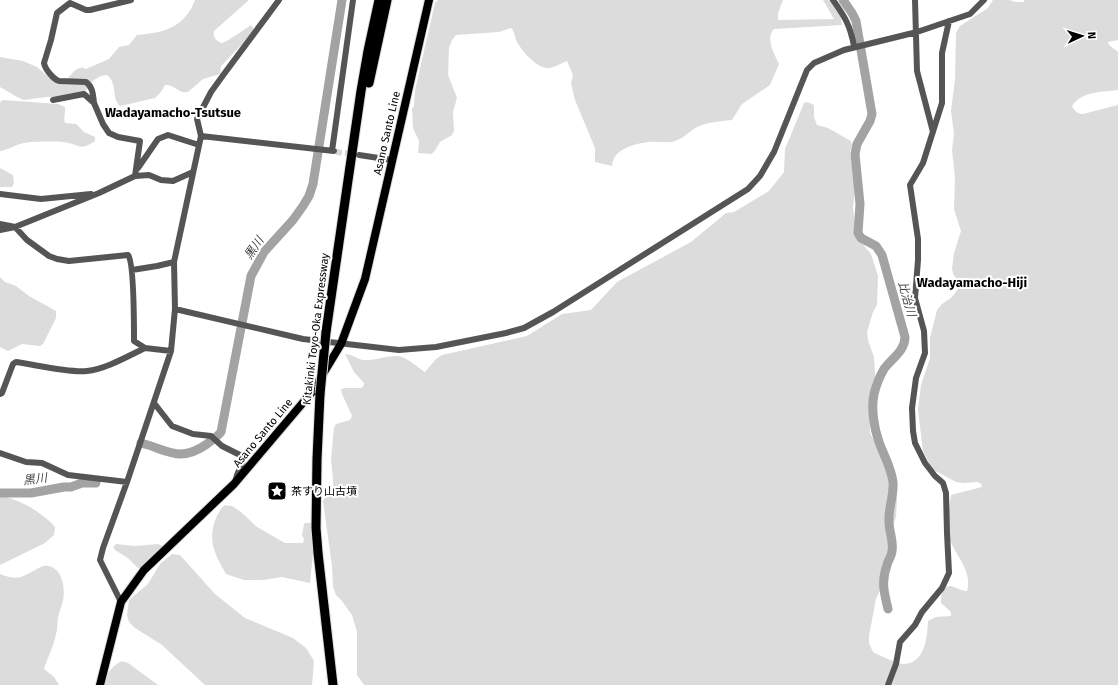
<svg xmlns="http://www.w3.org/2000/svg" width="1118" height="685" viewBox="0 0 1118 685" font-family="'Fira Sans','Noto Sans JP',sans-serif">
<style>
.green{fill:#dcdcdc}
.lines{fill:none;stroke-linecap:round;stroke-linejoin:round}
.river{stroke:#a3a3a3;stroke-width:9}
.minor-tunnel{stroke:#d9d9d9;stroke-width:6;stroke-dasharray:6 3;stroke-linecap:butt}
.major-casing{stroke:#dbdbdb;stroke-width:10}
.highway-casing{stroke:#dbdbdb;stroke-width:11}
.minor{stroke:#555;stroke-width:6}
.major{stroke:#000;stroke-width:8}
.highway{stroke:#000;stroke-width:9}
.highway-bridge-casing{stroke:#dbdbdb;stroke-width:11;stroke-linecap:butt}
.highway-bridge{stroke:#000;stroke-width:9}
.labels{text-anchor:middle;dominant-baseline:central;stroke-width:4;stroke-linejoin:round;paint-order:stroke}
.street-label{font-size:11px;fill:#000;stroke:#fff}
.poi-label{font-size:11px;fill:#000;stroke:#fff;text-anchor:start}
.water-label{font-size:12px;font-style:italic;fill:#444;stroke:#fff}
.quarter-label{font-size:13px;font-weight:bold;fill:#000;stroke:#fff}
</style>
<rect width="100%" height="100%" fill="#fff"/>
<path class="green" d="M195,0h54l-35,31c-1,7 2,9 7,12 5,0 24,-14 30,-18l3,4 -1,4 -32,33 -1,8 -17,5 -15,13c-10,2 -13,-8 -23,-7l-4,7 -6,6 -35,8c-9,-8 -2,-22 -13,-31 -6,0 -13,4 -17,9 -2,3 -2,5 -6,8l-22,5h-16l-22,3 -7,-3 -17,-10v-30l23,4 14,6 17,15c4,0 7,0 10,-1 9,-5 11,-17 22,-12l23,-10 10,-12 10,-2 8,-10c27,-2 48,-8 58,-35z
M438,0h345l-5,13v7l56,-1 -11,-19h8l9,14 2,11 -68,4c-9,10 0,24 5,35l-9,21 -28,19 -10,16c-10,1 -21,2 -30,5 -10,3 -17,13 -27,16 -8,3 -18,0 -27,1 -14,2 -35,7 -36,24l-17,-4v-14l-20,-48 -4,-17 2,-8 -6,-14c-6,2 -14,8 -21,7 -11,-2 -24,-17 -29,-26 -2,-4 -2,-10 -6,-14l-12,4 -43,3 -4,5 -3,8 -1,27 9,23 -4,14 1,19 -2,4 -12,7 -6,10 -3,2 -13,-1 1,-12 -6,-13 -1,-19 2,-3 1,-16 20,-87z
M993,0h16l7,2h8v-2h94v40l-10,2 1,3 9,7v38c-16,2 -36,1 -46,16 2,5 6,8 11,8l35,-9v580h-754l-7,-10v-43l-5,-17 -10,-14 -6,-6 -3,-8 -1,-21 -9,-65 2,-3 8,-3v-15l-2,-21 3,-31 2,-4 14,-4 2,-4 -10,-22 -1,-4 3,-2h16l3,-1 1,-4 -10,-11 -9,-18c7,0 12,5 18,6 12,1 24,-5 35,-4 9,1 19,11 27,16l11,-13 6,-4 85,-19 35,-22 29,-4 26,-28 74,-40 35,-29 8,-1 35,-21 15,-19 1,-23 19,-46 3,-1 7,3v12l3,8 11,3 23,13 1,4 -2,7 5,37 -2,19 3,23 5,11 10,12 7,22 -1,29 -4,7 -6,20 1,8 6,17 1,17v12l-5,11v36l18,34 8,21 1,12 -1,17 -4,11 2,16 -1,12 -6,19 -11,24 -7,37v7l3,7 2,3c8,3 23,11 30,11 22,-1 23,-28 24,-43l8,-4 15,-1v-4l-10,-9c0,-8 0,-14 8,-17 6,0 11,5 18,5 7,-22 -17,-40 -20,-61 -1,-10 3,-25 4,-35l31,-8 -1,-3 -3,-2 -15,1 -7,-1 -24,-13 -9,-18 -5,-41 3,-25 9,-27v-20l7,-28 5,-6 10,-7 9,-12 -1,-4 -6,-5 -2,-7 2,-16 7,-22 -7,-22 1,-31 -3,-28 2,-16 -3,-23 4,-32 1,-46 4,-7 28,-18z
M3,100l55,4 7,3c1,6 -2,10 0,16l11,1 8,8 11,5v4c-17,11 -14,3 -32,1 -6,-1 -37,-1 -43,2 -7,2 -12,6 -20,7v-49z
M0,168l13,7 1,8 -2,4h-12z
M0,277l5,5 11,4 13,10 27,15v7l-13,26 -3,2 -18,-2 -14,7 -8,-4z
M0,496c18,2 43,17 55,31l-1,8 -9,8 -45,22z
M225,505l7,1 9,6 16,15 28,16h18l1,-4 -2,-4 2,-11 1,-1h8l2,11 -5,49 -28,-6 -19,3h-19l-18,-6c-5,-9 -11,-19 -13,-29 -3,-12 2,-32 12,-40z
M116,544l19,2 23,-2 6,2 -24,23 -3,-2 -9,-9 -13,-8 -2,-3z
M172,554l8,1 35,39 30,24 48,20 13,10 8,13 -2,24h-107l-43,-40 -27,-17 -6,-6 -2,-7 2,-15 19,-16 12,-20z
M43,566c18,-2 23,20 20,34 -1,6 -4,12 -5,18 -1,5 0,11 -2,16 -2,11 -8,23 -12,35l10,8 5,8h-59v-111c21,9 25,0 43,-8z
M122,661l6,2 30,22h-56c4,-10 9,-19 20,-24z"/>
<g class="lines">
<path class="river" d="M843,0l9,13 4,8 16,93 -2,7 -13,23 -2,10 5,50 -2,29 3,5 15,8 6,9 23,82c0,14 -13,21 -21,32 -4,7 -8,17 -10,25 -3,15 0,34 5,48 5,14 12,25 14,40 1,13 -4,24 -4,36 -1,11 5,23 3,33 0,5 -4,9 -5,14 -6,17 -3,27 1,44
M141,443c27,7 39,20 66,1 5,-4 10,-7 14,-12l30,-156 13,-24 29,-32 10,-14 6,-10 4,-12 29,-184
M0,493h31l33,-6h7l11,-4h14"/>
<path class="minor-tunnel" d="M336,152l19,2"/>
<g class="major-casing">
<path id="major" d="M100,685l21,-83 23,-32 90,-86 78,-92 29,-48 24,-65 64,-279"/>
</g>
<g class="highway-casing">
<path id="highway" d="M369,83l18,-83
M326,332l35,-241 7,-40 11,-51
M320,394l-3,65 -1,69 2,25 15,132"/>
</g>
<path class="minor" d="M833,0c12,17 17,25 21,46
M915,0l2,71 16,61
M53,100l31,-6 10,9 9,21 6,9 9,4 22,4 -5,35
M94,103c-1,-8 -1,-16 -8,-21l-27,-1c-6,-2 -14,-12 -15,-18l7,-23 6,-27 13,-10 16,7h4l41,-10
M201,136l133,15
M332,151l21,-151
M359,155l33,5
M138,168l20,-29 10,-4 31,10
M0,194l41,5 50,-5
M0,224l15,3 12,13 22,16 8,3 12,2 59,-6c6,7 6,72 6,86l11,7 26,3
M0,230l15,-3 84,-34 36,-17 14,-1 12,5 12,1 20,-9
M132,270l25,-4 17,-4
M175,309l128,30 96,11 37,-3 70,-14 18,-5 29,-16 195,-123 12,-13 14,-24 33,-82 7,-7 30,-13 73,-18 53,-18 14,-14
M0,394l2,-1 11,-29 3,-2c21,3 52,11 71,9 19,-2 41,-15 58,-23
M154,403l18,23 21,8 18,2 11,10 18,9 3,6 -6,14 -2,8
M0,453l26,9 16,1 26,12 59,7
M121,602l-21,-42 3,-12 24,-66 44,-131 4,-42 -1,-47 27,-126 -4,-17 14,-27 13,-18 55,-74
M888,685l8,-21 4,-22 15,-17 7,-13 20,-24 7,-15 -2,-40 -1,-40 -3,-10 -8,-7 -10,-13 -10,-20 -2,-12 -1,-23 4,-30 9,-25 -1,-22 -9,-33 3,-38v-21l-8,-54 13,-22 19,-60v-50l7,-32"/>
<use href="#major" class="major"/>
<use href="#highway" class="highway"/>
<g class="highway-bridge-casing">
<path id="highway-bridge" d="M320,394l6,-62"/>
</g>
<use href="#highway-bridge" class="highway-bridge"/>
</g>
<defs>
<g id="sight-square" transform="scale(1)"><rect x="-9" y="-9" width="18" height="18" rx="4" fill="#000" stroke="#fff"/><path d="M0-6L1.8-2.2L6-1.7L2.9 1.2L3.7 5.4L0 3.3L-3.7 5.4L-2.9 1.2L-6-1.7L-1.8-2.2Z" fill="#fff"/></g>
</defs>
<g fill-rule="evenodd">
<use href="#sight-square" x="277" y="491"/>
</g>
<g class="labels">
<g class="street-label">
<text transform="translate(387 133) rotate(-77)">Asano Santo Line</text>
<text transform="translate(316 329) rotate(-83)">Kitakinki Toyo-Oka Expressway</text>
<text transform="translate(263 433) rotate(-50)">Asano Santo Line</text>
</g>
<g class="poi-label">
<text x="291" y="491">茶すり山古墳</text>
</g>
<g class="water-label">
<text transform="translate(254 248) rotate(-56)">黒川</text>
<text transform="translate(907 299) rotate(74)">比治川</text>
<text transform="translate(35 479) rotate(-7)">黒川</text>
</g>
<g class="quarter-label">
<text x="173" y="112">Wadayamacho-Tsutsue</text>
<text x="972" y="282">Wadayamacho-Hiji</text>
</g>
</g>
<g transform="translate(1082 36) rotate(86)" stroke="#ffffff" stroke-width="3" paint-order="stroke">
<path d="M0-3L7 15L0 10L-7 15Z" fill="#000000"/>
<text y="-6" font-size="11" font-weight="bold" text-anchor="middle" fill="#000000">N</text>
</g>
</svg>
